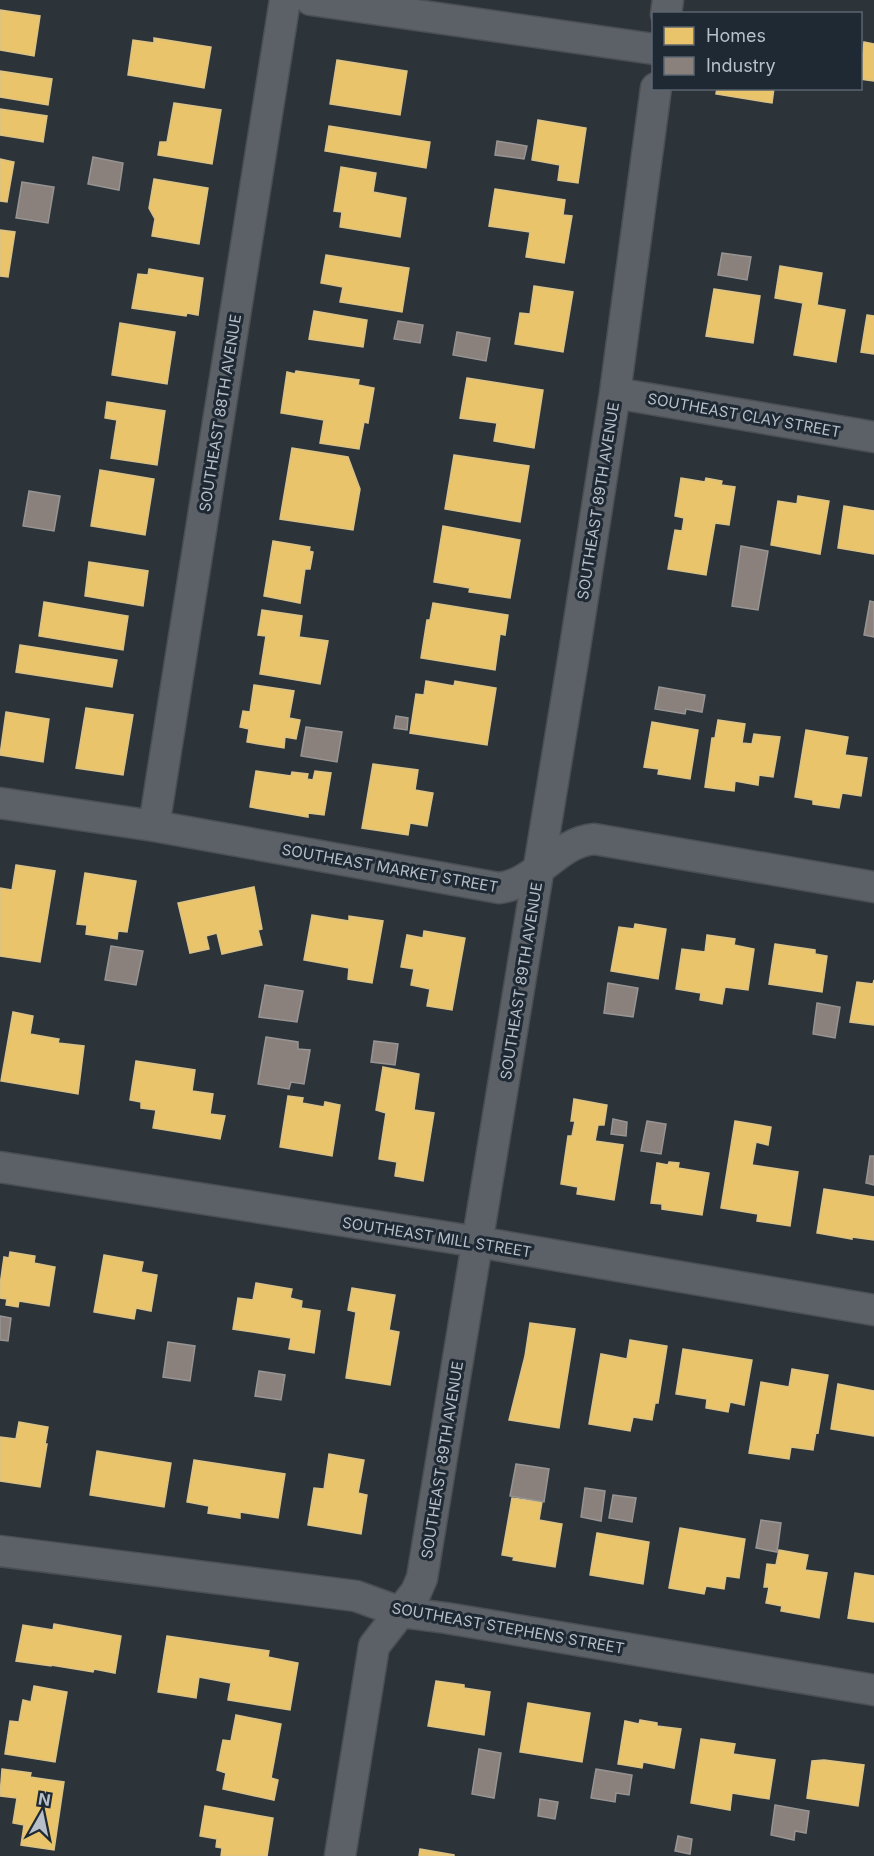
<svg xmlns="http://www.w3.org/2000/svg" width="874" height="1856" viewBox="0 0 874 1856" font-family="Inter,sans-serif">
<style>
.homes{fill:#e9c46a;stroke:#dac287;stroke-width:1.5}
.industry{fill:#8a817c;stroke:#979493;stroke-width:1.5}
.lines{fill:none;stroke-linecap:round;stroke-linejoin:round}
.minor-casing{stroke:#4a4f54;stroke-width:33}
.minor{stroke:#5c6067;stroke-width:30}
.labels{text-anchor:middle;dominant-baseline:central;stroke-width:6;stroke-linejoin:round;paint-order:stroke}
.street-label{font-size:15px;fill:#b6bfca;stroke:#1f2934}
</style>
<rect width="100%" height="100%" fill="#2c3339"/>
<path class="homes" d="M0,10l40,6 -6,40 -34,-6z
M154,38l57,9 -7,41 -76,-13 5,-35 21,3z
M864,42l10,2v37l-14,-2z
M337,60l70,11 -7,44 -70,-11z
M0,71l52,8 -4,26 -48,-8z
M717,88h57l-2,15 -56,-9z
M174,103l47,7 -9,54 -54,-9 2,-13h7z
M0,109l47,7 -4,26 -43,-7z
M538,120l48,8 -8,55 -20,-3 2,-15 -28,-5z
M329,126l101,16 -4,26 -101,-17z
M0,159l14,3 -7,40 -7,-1z
M341,167l35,6 -3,19 33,6 -6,39 -60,-10 2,-15 -8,-1z
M154,179l54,9 -9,56 -47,-8 3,-17 -6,-11z
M495,189l70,11 -2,15 9,1 -8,47 -38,-6 4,-25 -41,-6z
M0,230l15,2 -7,45 -8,-1z
M326,255l83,13 -7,44 -62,-10 3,-15 -22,-4z
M780,266l42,7 -5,32 28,5 -9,52 -42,-7 9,-52 -28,-5z
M149,269l54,9 -5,37 -11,-2 -1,3 -54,-8 6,-34 10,1z
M534,286l39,6 -10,60 -48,-8 5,-31 10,1z
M714,289l46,7 -7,47 -47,-7z
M314,311l53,9 -4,27 -54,-8z
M867,315l7,1v38l-13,-2z
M120,323l55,9 -8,52 -55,-9z
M296,371l63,9 -1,5 16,3 -6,35 -4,-1 -5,27 -39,-6 4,-23 -43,-7 6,-41 8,2z
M467,378l76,12 -9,58 -40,-7 3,-18 -37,-5z
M107,402l58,9 -8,54 -46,-7 6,-38 -12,-2z
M292,448l56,9 12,32 -7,41 -73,-11z
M454,455l75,11 -9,56 -75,-13z
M100,470l54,9 -9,56 -54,-9z
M681,478l24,4 1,-4 16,3 -1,4 14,2 -6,38 -14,-2 -9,52 -38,-6 7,-39 7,1 2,-13 -9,-2z
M798,496l31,5 -9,53 -49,-9 7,-44 19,3z
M844,506l30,5v43l-36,-6z
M443,526l77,14 -10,58 -41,-6 1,-4 -36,-6z
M273,541l37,6 -1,4 4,1 -3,17h-5l-5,34 -36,-7z
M89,562l59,9 -5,35 -58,-10z
M44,602l84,14 -5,34 -84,-14z
M433,603l75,12 -3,20 -5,-1 -5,36 -74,-12 6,-38h3z
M262,610l40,6 -3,21 29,4 -8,43 -60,-10 6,-38 -8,-1z
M20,645l97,15 -5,27 -96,-15z
M426,681l28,5 1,-5 41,7 -9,57 -77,-12 6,-39 8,1z
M254,685l40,6 -5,27 11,2 -4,19 -11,-2 -1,11 -37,-6 2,-13 -9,-2 3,-16 7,1z
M86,708l47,7 -10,60 -47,-7z
M6,712l43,7 -6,43 -43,-7z
M718,720l27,4 -3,19 10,1 2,-10 26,3 -7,40 -14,-2 -1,10 -23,-4 -1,10 -29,-4 7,-49h3z
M652,722l46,8 -8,49 -32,-5 1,-5 -15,-2z
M806,730l42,7 -3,18 22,3 -6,38 -19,-3 -3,15 -26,-4v-4l-18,-3z
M373,764l45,6 -3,20 18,3 -6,33 -17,-3 -2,12 -46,-7z
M256,771l35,5 1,-4 16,2 -1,5 6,1 2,-9 16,2 -7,42 -16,-2v4l-58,-10z
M16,865l39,6 -15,91 -40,-6v-68l12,2z
M85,873l51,8 -9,51 -9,-1 -1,8 -31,-5 1,-9 -10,-1z
M254,887l8,42 -4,1 4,15 -40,9 -5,-21 -11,3 3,13 -19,4 -12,-50z
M312,915l37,6v-5l34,5 -11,62 -24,-4 1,-11 -45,-8z
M635,924l31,5 -8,50 -47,-8 8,-44 15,2z
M424,931l41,7 -13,72 -25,-4 3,-17 -19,-4 3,-16 -13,-2 6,-32 16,3z
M707,935l28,4 -1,6 20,4 -6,41 -23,-3 -3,17 -22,-4 1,-7 -25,-4 6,-40 23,3z
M775,944l40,6v4l12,2 -5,36 -53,-8z
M874,980v45l-24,-3 7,-40 16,2z
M13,1012l20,4 -3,18 29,5 -1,4 26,3 -6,48 -77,-13z
M136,1061l59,9 -3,21 21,3 -3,20 15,2 -5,23 -67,-11 3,-18 -15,-2v-6l-11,-2z
M383,1067l36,7 -5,36 20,3 -11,68 -28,-5 2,-14 -18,-3 7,-46 -10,-3z
M288,1096l15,2 -1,5 22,4 1,-5 15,3 -8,51 -52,-9z
M574,1099l33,6 -3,20h-6l-3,16 28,4 -9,55 -37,-6 1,-7 -17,-3 7,-48h4l3,-15h-4z
M735,1121l36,6 -3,18 -12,-3 -4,23 46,7 -8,54 -33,-5 1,-7 -37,-6z
M669,1162l10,1 -1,5 31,5 -7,42 -40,-6v-5l-11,-1 6,-40 11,2z
M824,1189l50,8v43l-22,-3v2l-35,-6z
M10,1252l25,4 -1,7 21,4 -6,39 -30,-5 -1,6 -12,-2 1,-6 -7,-1v-13l4,-28 5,1z
M104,1255l39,7 -2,10 16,3 -6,36 -15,-3 -2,11 -40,-7z
M256,1283l36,6 -2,9 12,3 -1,7 19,3 -6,42 -25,-4 2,-11 -58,-9 5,-31 15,2z
M352,1288l43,7 -6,35 10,2 -9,53 -44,-7 10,-66 -8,-2z
M530,1323l45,6 -16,99 -50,-8 16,-64z
M630,1340l37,6 -9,57h-3l-3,17 -19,-3 -3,14 -41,-7 12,-70 26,5z
M683,1349l69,11 -8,45 -14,-3 -2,10 -22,-4 1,-9 -31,-5z
M792,1369l36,6 -10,58 -2,-1 -3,18 -22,-3 -2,12 -40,-6 12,-71 28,5z
M838,1384l36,7v45l-43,-7z
M19,1422l29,5 -3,17h2l-7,43 -40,-6v-44l16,2z
M97,1451l74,12 -7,44 -74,-12z
M329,1454l35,6 -6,33 9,2 -6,39 -53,-9 6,-37 10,1z
M194,1460l91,14 -7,44 -38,-6v6l-32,-5 1,-7 -22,-4z
M512,1498l30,4 -3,18 23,4 -7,43 -42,-7 1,-3 -12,-2z
M680,1528l65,11 -6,39 -13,-2 -2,13 -18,-3 -2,8 -35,-6z
M597,1533l52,9 -6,42 -53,-9z
M779,1550l29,5 -3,15 22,3 -8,45 -38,-7 1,-5 -16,-3 3,-16h-5l3,-23 9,1z
M855,1573l19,3v46l-26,-4z
M54,1624l67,12 -6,37 -21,-4 -1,3 -42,-7v1l-35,-5 7,-36 30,5z
M167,1636l102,15 -1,6 30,6 -8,47 -62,-10 3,-17 -32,-6 -3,21 -38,-6z
M436,1681l28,4v3l26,4 -6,43 -56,-9z
M34,1686l33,6 -12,70 -50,-8 5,-33 9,1 4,-22 8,2z
M528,1703l62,10 -8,49 -62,-10z
M236,1715l45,9 -10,54 7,2 -4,20 -51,-11 3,-16 -9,-3 6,-30 8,1z
M640,1720l17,3v3l24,3 -7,39 -31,-6 -1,6 -24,-4 7,-43 14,3z
M701,1739l34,5 -2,10 42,6 -6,39 -37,-6 -2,17 -39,-7z
M824,1760l40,5 -6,41 -51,-8 5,-37z
M2,1769l29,4 -1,4 34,5 -10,68 -33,-5 3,-20 -11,-2 4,-25 -17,-2z
M205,1806l68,12 -6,38h-46l1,-8 -6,-1 1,-8 -17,-3z
M420,1849l34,6v1h-35z"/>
<path class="industry" d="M497,141l30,5 -3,13 -29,-4z
M93,157l30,6 -4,27 -31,-6z
M22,182l32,5 -6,36 -32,-5z
M722,253l29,4 -4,23 -29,-5z
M398,321l25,4 -3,18 -26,-4z
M457,332l33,6 -4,23 -33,-6z
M29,491l31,5 -6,35 -31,-5z
M741,546l27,5 -10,59 -26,-4z
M870,601l4,1v35l-10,-2z
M659,687l46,8 -3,17 -16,-3 -1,5 -30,-5z
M396,716l12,2 -1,12 -13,-2z
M306,727l36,5 -5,30 -36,-6z
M111,946l32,5 -7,34 -31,-5z
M608,983l30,5 -5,29 -29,-4z
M265,985l38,6 -6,31 -38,-5z
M817,1003l23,4 -5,31 -22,-4z
M266,1037l32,5v7l12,1 -6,34 -13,-2 -2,7 -31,-5z
M374,1041l24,3 -3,21 -24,-3z
M613,1119l14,3 -1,14 -15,-2z
M647,1121l19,3 -5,30 -20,-3z
M870,1156h4v29l-8,-2z
M0,1316l11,2 -3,23 -8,-1z
M168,1342l27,4 -5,35 -27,-4z
M259,1371l26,4 -4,25 -26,-4z
M516,1464l33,5 -5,33 -34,-6z
M585,1488l20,3 -4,30 -20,-4z
M613,1495l23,3 -4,24 -23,-4z
M761,1520l20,3 -4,29 -21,-4z
M479,1749l22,4 -7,45 -22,-4z
M596,1769l36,6 -3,20 -13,-2 -1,9 -24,-4z
M540,1799l18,3 -3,17 -17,-3z
M775,1805l34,6 -3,22 -11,-2 -1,9 -23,-5z
M678,1836l14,3 -2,15 -15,-3z"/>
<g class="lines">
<g class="minor-casing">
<path id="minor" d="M311,0l343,49
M666,14l2,-14
M615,393l259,44
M0,803l154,23 345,62c37,-4 58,-46 95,-49l280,48
M154,826l131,-826
M0,1167l478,75 396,68
M0,1551l356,45 44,16 46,6 428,72
M340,1856l34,-210 42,-54 6,-14 151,-918 42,-267 41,-305"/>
</g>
<use href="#minor" class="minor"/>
</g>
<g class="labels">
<g class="street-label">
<text transform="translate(220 413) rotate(-81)">SOUTHEAST 88TH AVENUE</text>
<text transform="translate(744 415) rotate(10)">SOUTHEAST CLAY STREET</text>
<text transform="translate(598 501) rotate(-81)">SOUTHEAST 89TH AVENUE</text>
<text transform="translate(390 868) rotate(10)">SOUTHEAST MARKET STREET</text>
<text transform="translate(521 981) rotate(-81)">SOUTHEAST 89TH AVENUE</text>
<text transform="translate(437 1237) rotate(9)">SOUTHEAST MILL STREET</text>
<text transform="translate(442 1460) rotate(-81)">SOUTHEAST 89TH AVENUE</text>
<text transform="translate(508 1628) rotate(10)">SOUTHEAST STEPHENS STREET</text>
</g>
</g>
<rect x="652" y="12" width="210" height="78" fill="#1f2934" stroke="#5b6570" stroke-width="1.5"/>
<rect x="664" y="27" width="30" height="18" fill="#e9c46a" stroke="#5b6570" stroke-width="1.5"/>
<text x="706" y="42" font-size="18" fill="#b6bfca">Homes</text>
<rect x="664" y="57" width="30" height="18" fill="#8a817c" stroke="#5b6570" stroke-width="1.5"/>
<text x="706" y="72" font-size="18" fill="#b6bfca">Industry</text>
<g transform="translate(42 1814) rotate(9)" stroke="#1f2934" stroke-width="4.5" paint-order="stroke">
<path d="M0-4.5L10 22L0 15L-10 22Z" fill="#b6bfca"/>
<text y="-9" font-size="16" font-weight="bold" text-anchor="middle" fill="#b6bfca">N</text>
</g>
</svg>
